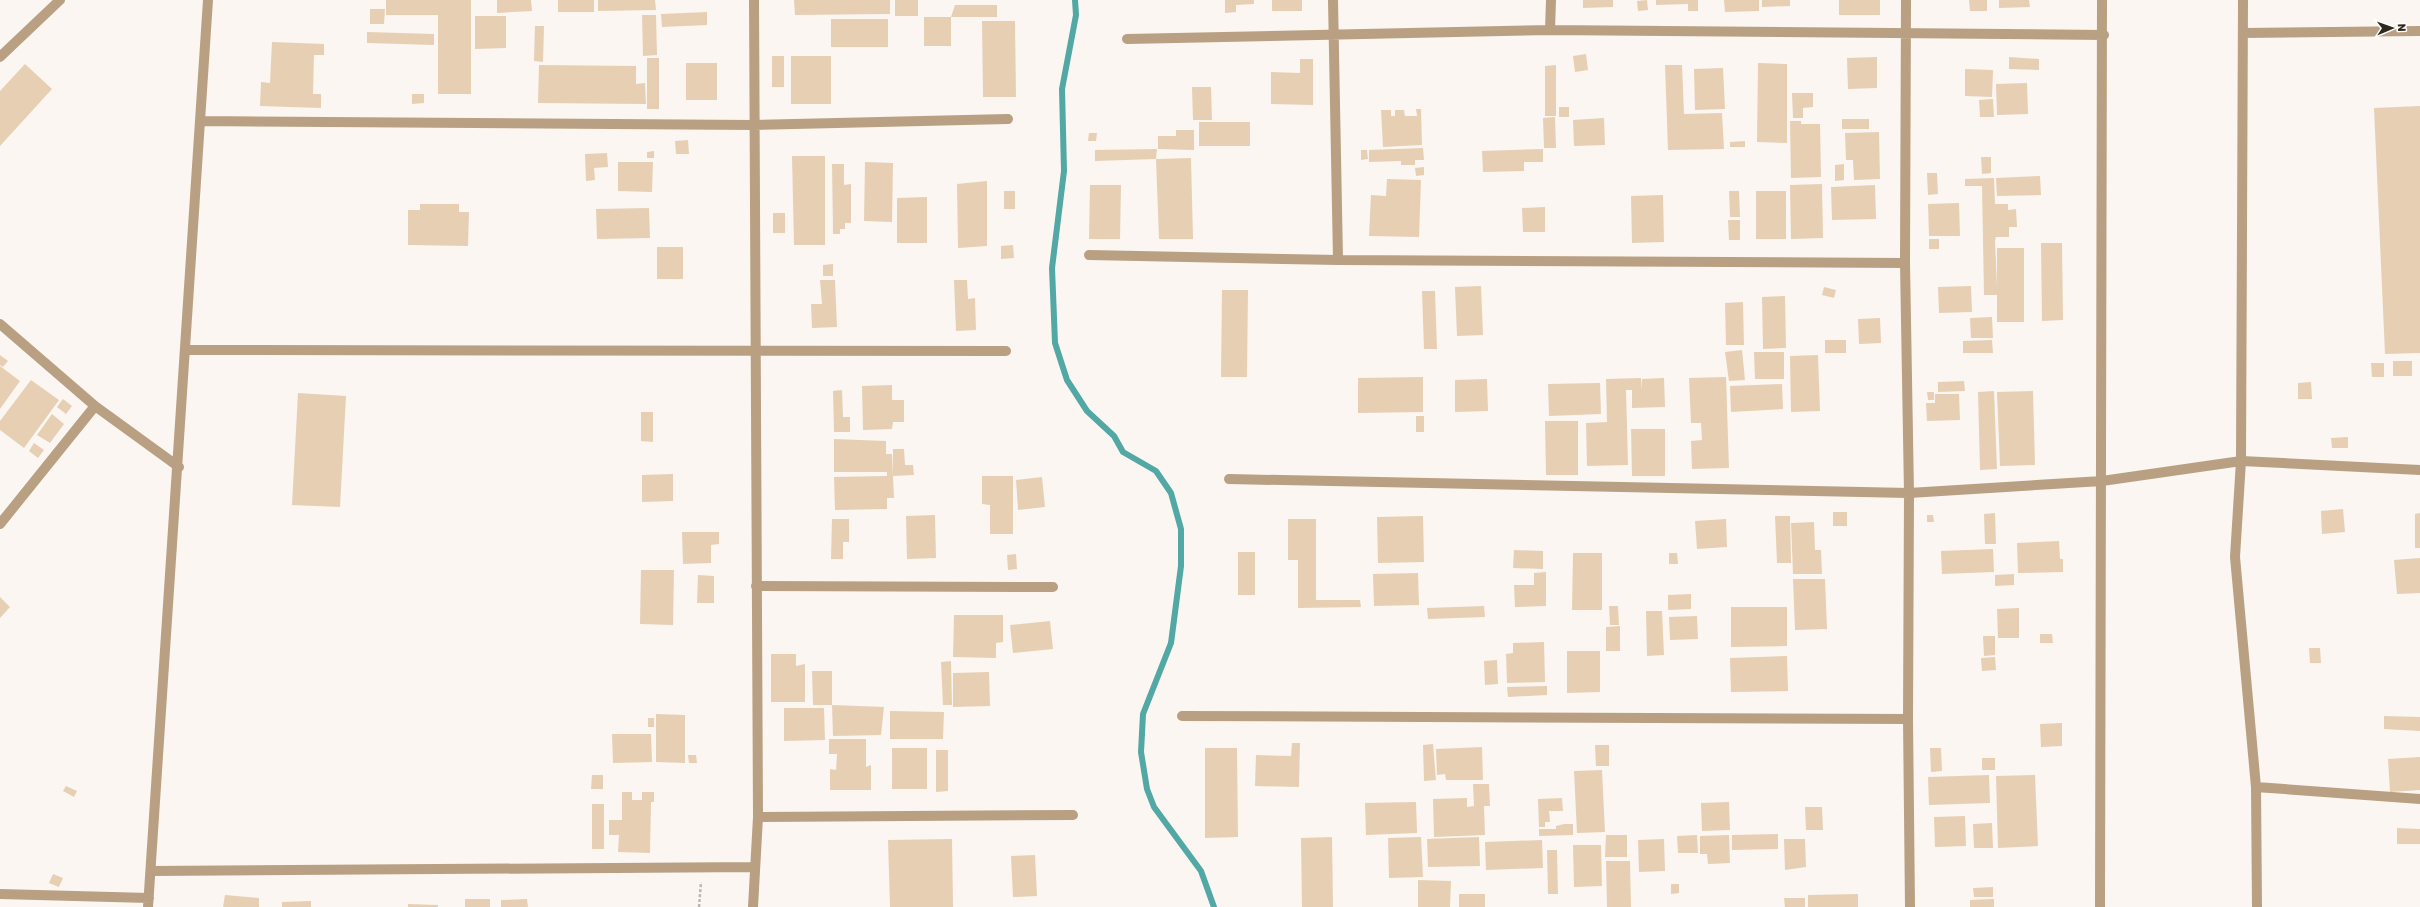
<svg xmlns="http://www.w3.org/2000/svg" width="2420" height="907" viewBox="0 0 2420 907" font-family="Rubik,sans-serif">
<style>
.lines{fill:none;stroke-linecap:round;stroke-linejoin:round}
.stream{stroke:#51a8a5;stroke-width:6}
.building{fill:#e7cfb4}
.path{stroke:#bdb7b0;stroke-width:2.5;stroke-dasharray:3 2;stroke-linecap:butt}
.minor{stroke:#b9a082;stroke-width:10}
</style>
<rect width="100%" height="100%" fill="#fbf6f1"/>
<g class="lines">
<path class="stream" d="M1075,0l1,15 -14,74 2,82 -12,97 3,75 12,37 20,31 27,25 9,16 33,19 15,22 10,36v37l-10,77 -28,71 -2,38 6,37 7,18 47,64 13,36"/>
</g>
<path class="building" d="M386,0h85v94h-33v-79h-52z
M497,0h34l1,11 -35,2z
M558,0h36v12h-36z
M598,0h57l1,10 -58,1z
M794,0h96v14l-95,1z
M895,0h23v16h-23z
M1225,0h29v4l-18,1v7l-11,1z
M1272,0h30v11h-30z
M1583,0h30v7l-30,1z
M1647,0l1,10 -10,1 -1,-10z
M1656,0h42v11h-10v-7l-32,1z
M1724,0h35v11l-34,1z
M1762,0h28v6l-28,1z
M1839,0h41v15h-41z
M1969,0h18v11h-17z
M1999,0h30l1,7 -31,1z
M955,5h42v12h-46z
M370,9h15l-1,15h-14z
M707,12v13l-45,2 -1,-13z
M642,15h14l1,40 -14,1z
M475,16h31v32l-31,1z
M924,17h27v29h-27z
M831,19h57v28h-57z
M982,21h33l1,76h-33z
M535,26h9l-1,36 -9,-1z
M367,32l67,2v11l-67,-2z
M272,42l52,2v11h-10l-1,39h8v14l-61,-2 1,-24 9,1z
M1586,54l2,16 -13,2 -2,-16z
M772,56h12v31h-12z
M791,56h40v48h-40z
M1877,57v31l-29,1 -1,-31z
M2009,57l30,2v11l-30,-1z
M647,58h12v51h-12z
M1300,59h13v46l-42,-1v-32l29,1z
M686,63h31v37h-31z
M1758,63l29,1v79l-30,-1z
M25,64l27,25 -52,57v-55z
M539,65l97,1v18l9,-1 1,21 -108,-1z
M1556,65v51h-11v-50z
M1665,65h17l2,49 38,-1 2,36 -56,1z
M1723,68l2,41 -30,1 -1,-41z
M1965,69l28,1 -1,27 -27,-1z
M2027,83l1,31 -31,1 -1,-31z
M1192,87h19l1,33h-19z
M1792,93h21v14l-10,1v10h-10z
M412,94h12v9l-12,1z
M1993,99l1,18h-14l-1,-17z
M2420,106v247l-35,1 -11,-246z
M1559,107h10v10h-10z
M1416,109h5l1,36 -39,2 -2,-37h10v6h4v-6h9l1,6h12z
M1555,117l1,31h-12l-1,-30z
M1604,118l1,27 -31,1 -1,-26z
M1842,119h27v10h-27z
M1790,121h11v3h19l1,53 -30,1z
M1199,122h51v24h-51z
M1176,130h18v20l-36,-1v-13h18z
M1879,132l1,47 -26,1 -1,-20h-7l-1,-27z
M1089,133h8l-1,8h-8z
M688,140l1,14h-13l-1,-13z
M1745,141v6h-15v-5z
M1423,148l1,12h-9v5h-14v-4l-32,1v-12z
M1157,149l-1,10 -61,2v-11z
M1543,149v13h-19v9l-41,1 -1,-21z
M1361,150h6l1,9 -7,1z
M654,151v7h-7v-6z
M607,153l1,14 -14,1 1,12 -9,1 -1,-27z
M792,156h33v89h-31z
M1981,157h10v16l-9,1z
M1191,158l2,81h-34l-3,-80z
M618,162h35l-1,30 -34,-1z
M865,162l28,1 -1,59 -28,-1z
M832,164h12v21l7,-1v39h-6v6h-5v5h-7z
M1844,164v16l-9,1v-16z
M1424,167v8l-8,1 -1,-8z
M1927,173h10l1,21 -10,1z
M2040,176l1,19 -44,1 -1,-18z
M1994,178l1,26h13v6l8,-1 1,18h-8v10h-13l-1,4 2,45v-38h27v74h-27v-27h-13l-2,-109h-17v-7z
M1387,179l34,1 -2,57 -50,-1 2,-41 15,1z
M987,181v65l-29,2 -1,-64z
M1822,184l1,54 -32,1 -1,-54z
M1090,185h31l-1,54h-31z
M1875,185l1,34 -44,1 -1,-33z
M1004,191h11v18h-11z
M1729,191h10l1,26h-10z
M1756,191h30v48h-30z
M1663,195l1,47 -32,1 -1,-47z
M927,197v46h-30v-45z
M1959,203l1,33h-31l-1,-32z
M420,204h39v8h10l-1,34 -60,-1v-35h12z
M1545,207v25h-22l-1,-24z
M649,208l1,30 -53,1 -1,-30z
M773,213h12v20h-12z
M1728,220h12v20h-11z
M1929,239h10v10h-10z
M2041,243h21l1,77 -21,1z
M1013,245l1,13 -13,1v-13z
M657,247h26v32h-26z
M833,264v12h-10v-11z
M820,280h15l2,47 -25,1 -1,-24h11z
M954,280h13l1,19 7,-1 1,32 -20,1z
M1481,286l2,49 -26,1 -2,-49z
M1971,286l1,26 -33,1 -1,-26z
M1824,287l12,3 -2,8 -12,-3z
M1222,290h26l-1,87h-26z
M1422,291h13l2,58h-13z
M1785,296l1,52 -23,1 -1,-52z
M1743,302l1,43h-18l-1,-42z
M1992,317l1,21h-22l-1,-20z
M1880,318l1,25 -22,1 -1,-25z
M1825,340h21v13h-21z
M1992,340l1,13h-30v-12z
M1742,350l3,30 -16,1 -4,-29z
M1754,352h30v27h-29z
M0,355l8,6 -5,6 -3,-2z
M1818,355l2,56 -29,1 -1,-56z
M2393,361h19v15h-19z
M2371,363h13v14h-12z
M0,366l20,15 -20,28z
M1423,377v35l-65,1v-35z
M1726,377l3,91 -37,1 -1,-28 11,-1 -1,-17h-10l-2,-45z
M1641,378l1,12v-11l22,-1 1,29 -33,1v-18h-6l2,75 -41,1 -1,-43 21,-1 -1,-43z
M1487,379l1,32 -33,1v-32z
M31,380l28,20 -35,48 -24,-18v-9z
M1964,381l1,10 -27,1v-10z
M2311,382l1,17h-14v-16z
M1600,383l1,31 -52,2 -1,-32z
M1782,384l1,25 -52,3 -1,-26z
M892,385v15h12v22h-11l-1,7 -29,1 -1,-44z
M842,390l1,27h7v15h-16l-1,-41z
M1994,391l3,78 -17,1 -2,-78z
M2033,391l2,74 -35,1 -3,-74z
M1927,392h7v8h-6z
M298,393l48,3 -6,111 -48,-2z
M1935,394h24l1,26 -33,1 -1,-18h9z
M63,399l9,7 -6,8 -9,-7z
M641,412h12v30l-12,-1z
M52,414l12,10 -14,19 -13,-8z
M1416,416h8v16h-8z
M1545,421h33v54h-32z
M1631,429h34v47h-33z
M2348,437v11h-16l-1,-10z
M834,439l52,2v13h6l2,44h-7v11l-52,1 -1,-33 53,-1v-4h-53z
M34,443l10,7 -6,8 -9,-7z
M893,449h11l1,16h8l1,10 -21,1z
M673,474v27l-31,1v-27z
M982,476h31v58h-23v-29l-8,-1z
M1042,477l3,30 -27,3 -2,-30z
M2343,509l2,23 -23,2 -1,-23z
M1833,512h14v14h-14z
M1995,513l1,31h-11l-1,-30z
M2420,513v35h-5v-34z
M935,515l1,43 -29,1 -1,-43z
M1927,515h6l1,7h-7z
M1423,516l1,46 -46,1 -1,-46z
M1775,516h15l1,47h-14z
M832,519h17v23h-6v17h-12z
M1288,519h28v81h44l1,7 -63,1v-48h-10z
M1726,519l1,28 -30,2 -2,-28z
M1814,522l1,28h6l1,24h-29l-2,-51z
M682,532h37v12l-8,1v18l-28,1z
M2059,541l1,18h3v13l-45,1 -1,-30z
M1993,549l1,23 -52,2 -1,-23z
M1514,550l29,1v18l-30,-1z
M1238,552h17v43h-17z
M1573,553h29v57h-30z
M1669,553h8l1,11h-9z
M1016,554l1,15 -9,1 -1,-15z
M2420,558v35l-23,1 -3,-34z
M641,570h33l-1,55 -33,-1z
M1546,572v34l-31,1 -1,-22h20v-12z
M1418,573l1,32 -45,1 -1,-32z
M2014,574v11l-19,1v-11z
M698,575l16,1v27h-17z
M1793,579h32l2,50 -32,1z
M1691,594v15l-23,1v-15z
M0,597l10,10 -10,11z
M1484,606l1,11 -57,2 -1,-11z
M1609,606h9l1,19h-9z
M1731,607h56v39l-56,1z
M2019,608v30h-21l-1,-29z
M1646,611h16l2,44 -17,1z
M954,615h49v27l-7,1v15l-43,-1z
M1697,616l1,23 -28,1 -1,-23z
M1050,621l3,28 -40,4 -3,-28z
M1620,626v25h-14v-24z
M2040,634h12l1,9h-13z
M1983,636h12v19l-11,1z
M1544,642l1,40 -38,1 -1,-29 7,-1v-10z
M2309,648h11l1,15h-11z
M1567,651h33v41l-33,1z
M771,654h25v12l9,-2v38h-34z
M1787,656l1,35 -57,1 -1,-34z
M1995,657l1,13 -14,1 -1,-13z
M1497,660l1,24 -13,1 -1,-24z
M951,661l1,44h-9l-2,-43z
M812,671h20v34h-19z
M989,672l1,34 -37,1v-34z
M1547,686v9l-39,2 -1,-10z
M832,705l52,2 -3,28 -48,1z
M784,708h40l1,32 -41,1z
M890,711l54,1 -1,27h-53z
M656,714l29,1v48l-29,-1z
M2384,716l36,1v14l-36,-2z
M648,718h6v9h-6z
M2062,723v23l-21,1 -1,-23z
M612,734h39l1,28 -39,1z
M829,739h37v28l5,-2v25h-41v-21l6,1 1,-16h-8z
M1292,743h8l-1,44 -44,-1 1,-31 35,1z
M1433,744l3,36 -12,1 -1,-36z
M1595,745h14v21h-13z
M1482,747l1,33h-37l-1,-6 -8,1 -1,-26z
M892,748h35v41h-35z
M1205,748h32l1,89 -33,1z
M1930,748h11l1,23 -11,1z
M936,750h12v41l-12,1z
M688,755h8l1,8h-8z
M2420,757v33l-30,2 -2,-33z
M1982,758h13v12h-13z
M1602,770l3,62 -28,1 -3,-62z
M592,775h11v14h-12z
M1989,775l1,28 -61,2 -1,-28z
M2035,775l3,71 -40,2 -2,-72z
M1473,784h16l1,22h-6l1,29 -51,2 -1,-38 34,-1v9l7,-1z
M66,786l11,5 -3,6 -11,-6z
M622,792h10v8h10v-8h12v10h-3l-1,51 -32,-1 1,-17h-10v-15h13z
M1562,798l1,13h-14l1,11h-5v5h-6l-1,-28z
M1416,802l1,31 -51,2 -1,-32z
M1729,802l1,28 -28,1 -1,-28z
M592,804h12v45h-12z
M1805,807h17l1,23h-17z
M1965,816l1,30 -31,1 -1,-30z
M1992,823l1,25h-19l-1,-24z
M1564,824h9v11l-34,1v-7h17v-3z
M2397,828l23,1v15h-23z
M1778,834v15l-46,1v-15z
M1606,835h21v22h-22z
M1697,835l1,18h-20l-1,-17z
M1729,835l1,28 -22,1 -1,-10h-7v-18z
M1332,837l1,70h-31l-1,-69z
M1421,837l2,40 -34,1 -1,-40z
M1479,837l1,29 -52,1 -1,-28z
M952,839l1,68h-63l-2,-67z
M1664,839l1,32 -26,1 -1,-32z
M1784,839h21l1,28 -21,3z
M1542,840l1,28 -57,2 -1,-28z
M1573,845h28l1,41 -28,1z
M1547,850h10l1,44h-10z
M1035,855l2,41 -24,1 -2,-41z
M1606,861h24l1,46h-24z
M53,874l10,4 -4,9 -10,-4z
M1418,880l33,1 -1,26h-32z
M1671,884h8v9l-8,1z
M1993,887v10h-19l-1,-9z
M1459,894h26v13h-26z
M1858,894v13h-50v-12z
M225,895l34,3v9h-36z
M1784,898h21v9h-20z
M465,899h25v8h-25z
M527,899l1,8h-27v-7z
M1994,899v8h-24v-7z
M311,901v6h-29v-5z
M408,904l30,1v2h-30z"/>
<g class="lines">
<path class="path" d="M699,907l2,-25"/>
<path class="minor" d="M1333,0l5,260
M1906,0l-1,263 4,230 -1,226 2,188
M2243,0l-2,461 -6,96 21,230 1,120
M1550,30l1,-30
M2243,33l177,-2
M1127,39l423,-9 554,5
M0,57l60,-57
M201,121l552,4 255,-6
M1089,255l249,5 567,3
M0,324l95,82 84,61
M185,350l821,1
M1229,479l680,14 193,-12 139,-20 179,9
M0,524l95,-118
M756,586l297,1
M1182,716l726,3
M2256,787l164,12
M758,817l315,-2
M151,871l604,-4
M0,894l149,4
M148,907l60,-907
M753,907l5,-90 -4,-817
M2100,907l2,-907"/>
</g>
<g transform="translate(2392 28) rotate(88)" stroke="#ffffff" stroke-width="3" paint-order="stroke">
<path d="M0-3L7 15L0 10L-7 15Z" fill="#31281d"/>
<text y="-6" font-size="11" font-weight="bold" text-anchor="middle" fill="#31281d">N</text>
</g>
</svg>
